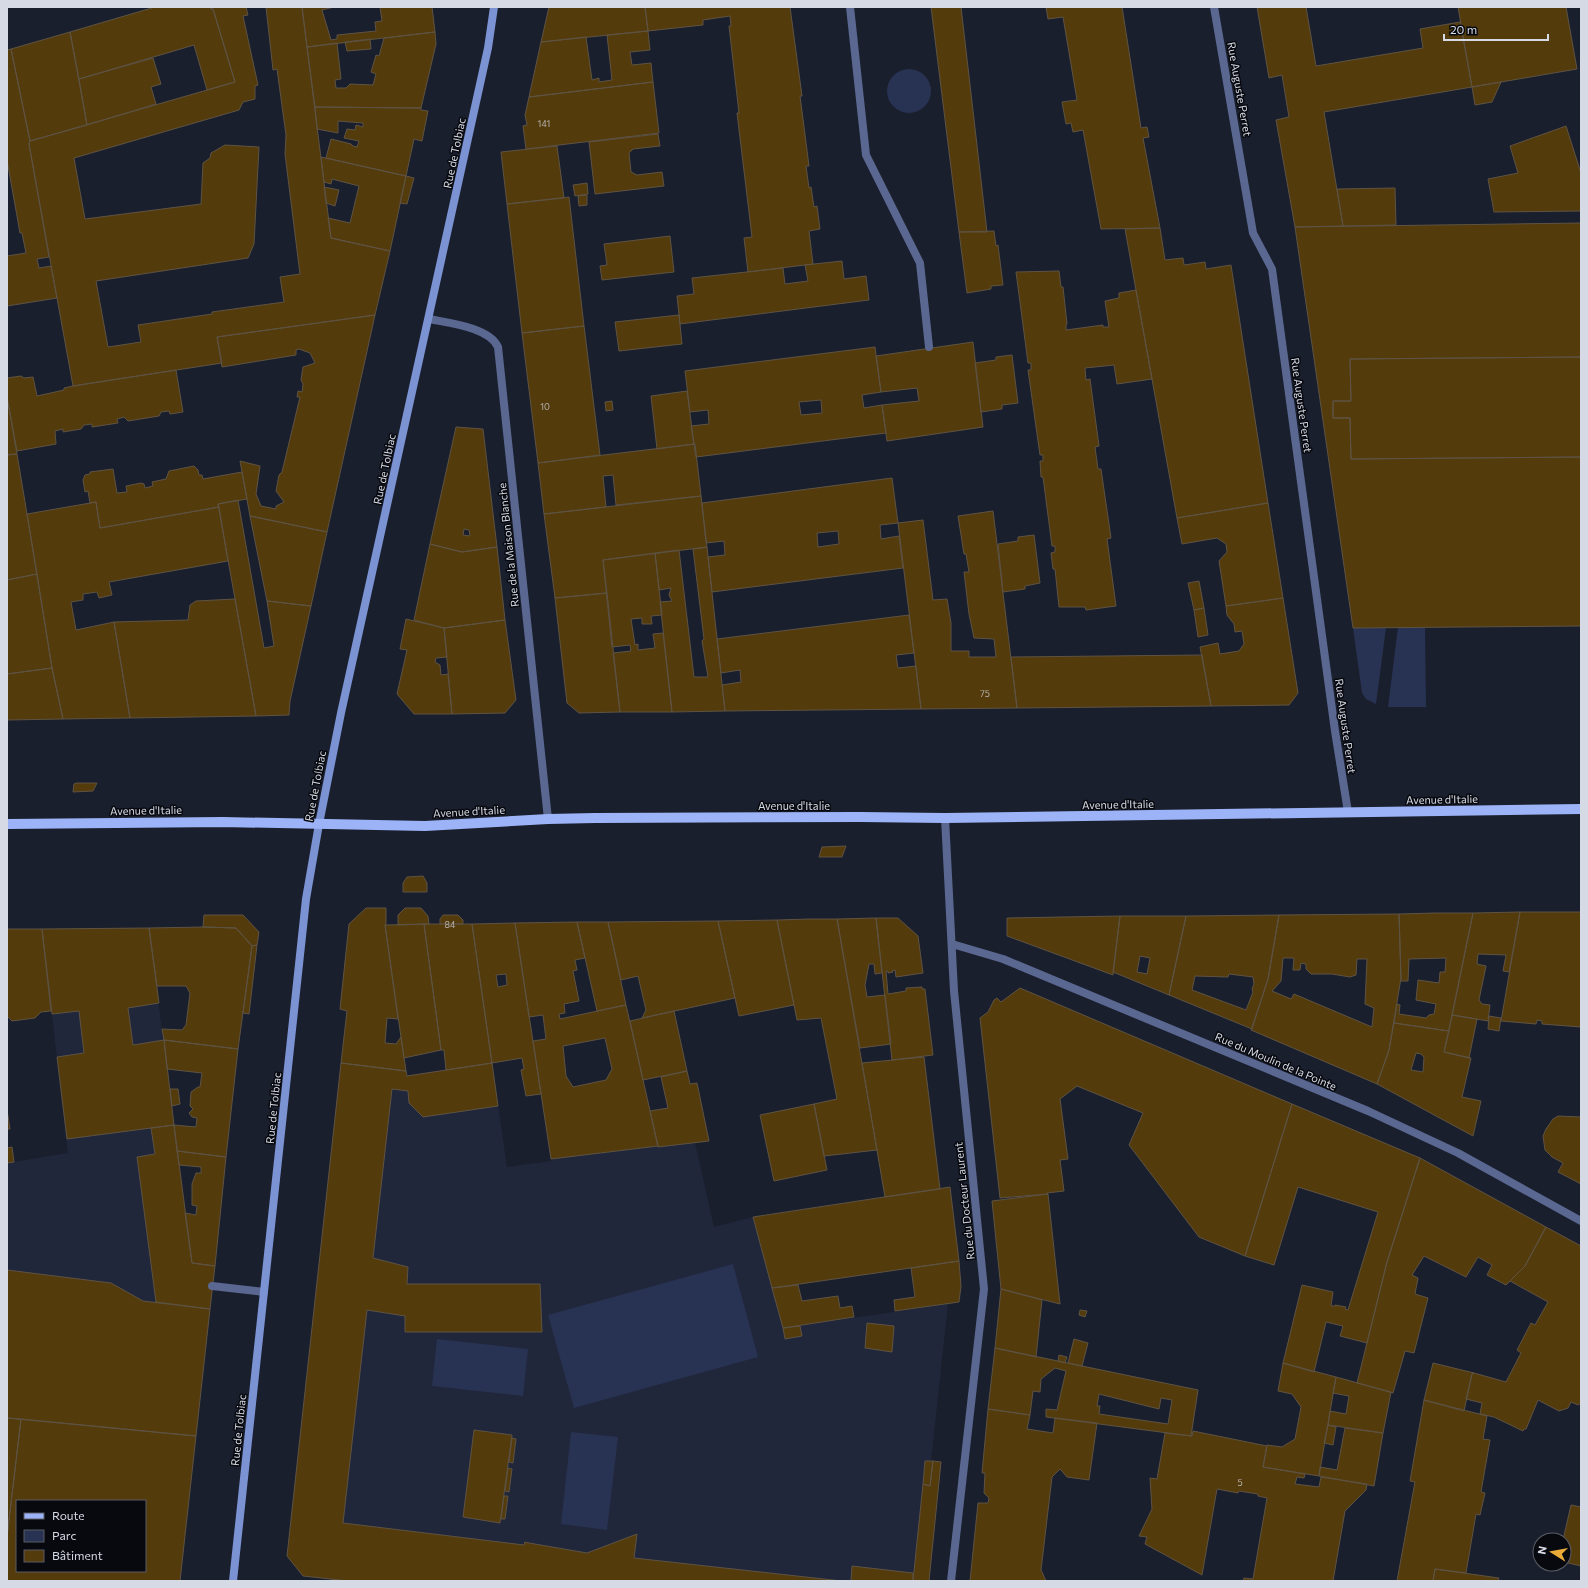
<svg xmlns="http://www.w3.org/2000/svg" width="1588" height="1588" viewBox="0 0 1588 1588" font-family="Commissioner,sans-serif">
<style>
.built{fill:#20273b;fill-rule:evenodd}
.green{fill:#283252}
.building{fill:#543b0c;stroke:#5e5343;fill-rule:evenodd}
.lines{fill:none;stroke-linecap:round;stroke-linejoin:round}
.service{stroke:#5a6891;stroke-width:8}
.minor{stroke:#5a6891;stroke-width:8}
.secondary{stroke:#7b92d3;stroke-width:8}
.primary{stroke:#9cb3f7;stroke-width:10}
.labels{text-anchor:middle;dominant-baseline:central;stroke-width:3;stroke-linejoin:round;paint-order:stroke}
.number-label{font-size:9px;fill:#b6b2ae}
.street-label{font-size:11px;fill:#d6dae4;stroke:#07090f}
</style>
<rect width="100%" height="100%" fill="#1a1f2d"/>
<path class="built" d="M149,928l36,285 30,53 -35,315h-173v-418l61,-10 -26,-224zM17,1501h128v70h-128z
M341,1063l65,8 1,5 85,-13 15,104 44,-6v-2l107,-13v1l37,-4 19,84 39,-10 31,111 164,-24 -17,157 10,1 -12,119h-581l-45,-5 -16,-20z"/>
<path class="green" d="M887 91a22 22 0 1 1 44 0a22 22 0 1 1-44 0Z
M1398,627h27l1,80h-38z
M1353,628h33l-10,76 -10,-5 -4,-6z
M733,1264l25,93 -184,51 -26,-93z
M437,1339l91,10 -5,47 -91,-10z
M571,1432l47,5 -11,93 -46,-6z"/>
<path class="building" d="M155,7h56v2h2l22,73 -28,8 -13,-45 -115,34 -9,-47z
M211,7h35l2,8 -5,1 15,69 -3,1v13l-12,3 -4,8 -165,48 11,61 116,-15 2,-41 7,-5 1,-5 14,-8 34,2 -5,97 -6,14 -152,23 12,66 33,-5 -3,-17 74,-11v-2l72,-10 -4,-25 20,-3 -15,-120 1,-19 -9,-66 -4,1 -7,-63h36l29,231 59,13 -15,64 -158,22 5,26 -149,23 -44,-242 1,-3 205,-59 -22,-73h-2z
M302,7h32l-12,3 9,30 6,-1v-4l39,-4 -1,-9 7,-1 -2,-14h52l3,25 -128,15z
M549,7h96l3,24 -107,11z
M645,7h145l12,89h-2l9,70h-3l3,22 2,-1 3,20 3,-1 3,23 -11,2 4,33 -65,8 -4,-34 8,-1 -15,-124h2l-10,-87h2l-1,-10 -27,4v5l-55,6z
M931,7h30l26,225h-28z
M1046,7h76l19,121 6,-1 2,10 -6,1 17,90 -59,1 -18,-99 -10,2 -2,-9 -5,1 -4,-22 15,-2 -14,-83 -15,2z
M1257,7h49l10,59 107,-18 -3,-19 40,-7 12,65 -148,25 19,114 -48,1 -19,-107 13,-3 -7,-42 -13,3z
M1458,7h108l11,62 -105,18z
M648,31l2,19 -20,2 2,13 19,-2 2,19 -124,15 12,-55 45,-5 6,43 7,-2v4l13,-2 -5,-45z
M70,32l17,93 -57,16 -19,-92z
M435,32l1,12 -15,64 -106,-1 -8,-60 30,-4 4,36 -6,1 1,8h10l4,-4 23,1 3,-11 -5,-2 5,-17 3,1 5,-18z
M370,39l1,10 -24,2 -2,-9z
M11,49l19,92 -1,3 20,113 -12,2 2,9 12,-2 6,32 -50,8v-50l19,-3 -4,-20h-2l-13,-73v-110z
M153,58l8,26 -10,3 5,17 -69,21 -8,-46z
M653,82l6,51 -133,16 -3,-23 4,-1 -2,-10 4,-18z
M1501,82l-9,20 -17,3 -3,-18z
M315,107l106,1v2l7,1 -6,30 -8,-2 -8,37 -80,-18 5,-19 20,5 2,2 4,1 2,-6 -15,-3 3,-9 8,1 1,-5 7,2v-4l-25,-2v12l-21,-4z
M1566,126l15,47v38l-87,1 -6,-33 30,-6 -8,-27z
M658,134l2,12 -27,3 -4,4 2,19 6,3 25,-3 2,14 -69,8 -6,-52z
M557,146l7,52 -57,6 -6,-52z
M321,157l85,19 -16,75 -59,-13 -3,-20 22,5 9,-37 -27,-7 -1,5 -7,-2z
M406,176l8,2 -7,26 -7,-1z
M587,183l1,11 -13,2 -2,-11z
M324,187l15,3 -4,16 -9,-3z
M1395,188l1,37 -53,1 -6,-37z
M587,195v10l-8,1 -1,-10z
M569,197l15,129 -62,7 -15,-129z
M1581,223v134l-231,2 1,42h-18v17h17l1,41 230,-2v169l-228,2 -58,-401z
M1160,228l5,32 18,-2 1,7 21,-3 1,7 25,-4 37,238 -91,15 -52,-289z
M994,231l2,15 2,-1 5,40 -12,1v3l-24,4 -8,-61z
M670,236l4,36 -72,8 -2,-14 7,-1 -3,-21z
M842,261l2,18 22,-3 3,24 -189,24 -3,-28 17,-2 -2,-16 91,-10 2,16 23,-3 -3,-16z
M1059,271l2,16h2l4,37 -1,1v5l37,-5v2h6l-4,-26 14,-3v-5l17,-3 16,89 -35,5 -3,-19 -29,3 1,12 4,-1 9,67 -4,1 3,22h3l10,69 -4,1 9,67 -30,4 -1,-3h-26l-4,-38h-2l-2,-16 4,-1v-6h-3l-9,-69h-2l-1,-16h3v-6h-3l-12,-85h3v-7h-3l-12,-91z
M375,315l-48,217 -77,-16 -10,-55 20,5 -4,28 5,12 15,3v-3l8,-4 -8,-11 3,-16 3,-3 18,-75h-3l1,-6 4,1 1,-8 -2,-4 2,-13 12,-4 -5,-10 -11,-4 -3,1v5l-74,12 -5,-30z
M679,315l3,29 -63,7 -4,-29z
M584,326l16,129 -62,8 -16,-130z
M973,342l10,85 -96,14 -5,-36 37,-4 -2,-13 -36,4 -5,-36z
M875,347l6,45 -19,3 2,13 18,-3 4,28 -190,24 -5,-31 18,-2 -1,-14 -18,2 -5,-41zM821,400l1,13 -21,2 -2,-13z
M1012,355l6,48 -16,2v4l-21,3 -6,-49 21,-3v-3z
M1581,357v100l-230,2 -1,-41h-17v-17h18l-1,-42z
M176,370l7,42 -13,2 -1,-3 -8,1 -2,4 -31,5 -4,-4 -7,2 1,4 -26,4v-3l-8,1 -3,4 -18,3v-3l-8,2 1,13 -39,7 -10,-54v-19l14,-2 3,2 9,-1 4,19 27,-6v-2l9,-2z
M687,391l7,53 -37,5 -6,-53z
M7,397l10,57 -10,1z
M612,401l1,9 -7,1 -1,-9z
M456,427l27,2 14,118 -35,5 -32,-8zM464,529l5,1 1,6 -7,-1z
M695,444l6,52 -85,9 -3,-30 -10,1 3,31 -62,7 -6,-51z
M17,454l20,120 -30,6v-125z
M194,466l4,4 1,5h3l1,4 39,-7 5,27 -29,5 1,3 -119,21 -4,-26 -6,1 -2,-12 -3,1 -2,-12 2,-5 5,-1v-2l23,-3 4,24 10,-1 -1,-6 15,-3 3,1 1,4 8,-2 -1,-4 14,-3 3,-8z
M892,478l6,45 -18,2 1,14 18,-3 4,32 -191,24 -4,-35 17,-2 -1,-14 -18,2 -4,-40zM838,531l1,13 -21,3 -1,-14z
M701,496l6,51 -104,13 4,33 -52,5 -11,-84z
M238,500l26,148 10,-2 -7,-45 44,5 -21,95 -1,14 -33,1 -38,-212z
M96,502l4,26 119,-21 9,54 -119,21 3,13 -13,3 -2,-6 -14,2v6l-12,2 5,28 38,-8 16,96 -67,1 -11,-51 -25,-154z
M1268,503l15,95 -57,8 -7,-45 8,-9 -1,-8 -9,-6 -35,6 -5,-26z
M993,511l24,197 -96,1 -23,-186 25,-3 10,80 14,-1 4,24v28h18v6h27l-2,-18 -20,-1 -5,-24 -5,-42h5l-3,-18h-2l-6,-38z
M250,516l77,16 -16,74 -44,-5z
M1034,535l6,48 -15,3v3l-22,3 -5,-48 20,-3v-4z
M430,544l32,8 35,-5 8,73 -61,8 -30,-8z
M707,547l18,164 -53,1 -12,-110 12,-1 -3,-6 2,-7 -12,2 -4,-37 24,-3 15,127h14l-6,-36 2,-2 -11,-90z
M655,553l7,62 -11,1 1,8h-10v-6l-11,1 4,26 3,-1v6l17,-2 -2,-14 10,-1 9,79h-52l-7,-59 18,-2 -1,-6 -18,2 -9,-87z
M37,574l15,94 -45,6v-94z
M1199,581l5,27 -10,2 -6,-27z
M607,593l13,119 -41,1 -12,-10 -12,-105z
M1283,598l15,95 -9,12 -78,1 -11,-59 18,-4 2,11 19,-3 5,-7 -2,-13 -7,1 -1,-8 -7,-9 -1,-9z
M235,599l21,117 -126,2 -16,-96 74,-2 2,-15 6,-4z
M1204,608l4,27 -10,2 -4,-27z
M909,615l5,38 -18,2 2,13 18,-2 5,43 -196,2 -3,-26 19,-3 -1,-12 -19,3 -4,-34z
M406,619l38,9 3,29 -11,1 -1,4 5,3 1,10 7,-1 4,40h-38l-17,-20 10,-44 -7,-1z
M505,620l11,80 -11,13 -53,1 -8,-86z
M1202,655l9,51 -194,2 -6,-51z
M52,668l11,51 -56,1v-46z
M76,783h21l-4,8 -20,1 1,-8z
M846,846l-4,11h-23l3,-10z
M423,876l4,7v9h-24v-9l4,-6z
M366,908h20v17h-1l13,94 -11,-1 -2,25 11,1 5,-7 5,34 -65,-8 6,-52 -7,-2 9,-85z
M405,908h16l7,8 1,8 -31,1v-10z
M1520,912h61v115l-39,-3v-3l-5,-1 -1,4 -35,-3z
M1520,912l-11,60 -6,-1 3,-16 -28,-1 -1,10 9,2 -7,34 3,4 8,1 -2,16 -36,-6 21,-102z
M1436,913h37l-24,118 -55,-8 3,-19 3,1 -1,9 27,4 3,-3 5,-1 2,-10 -20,-4 2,-20 21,3 1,-11h5l1,-14 -37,1 -1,22h-7l-2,-67z
M1399,914l2,64 -12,72 -12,34 -126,-54 17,-51 11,-64zM1283,958h11l-1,12h7l1,-7 5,1v5l5,5h21l18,3 6,-2 1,-16h10l-2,45 9,4 -2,19 -78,-33 -3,5 -19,-8 9,-10z
M204,915h39l16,17 -2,13 -5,1 -16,-18 -33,-1z
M443,915h15l5,5v4h-23v-5z
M1279,915l-11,64 -16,50 -83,-34 17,-79zM1229,974l24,3 1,7 -2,5 1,3 -7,18 -54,-20 3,-14 33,1z
M1120,916h66l-17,79 -56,-23zM1140,956l10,2 -3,16 -10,-2z
M1120,916l-7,59 -106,-39v-18z
M876,918l6,55 -7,1 -1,-10h-5l-4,21 2,12 18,-2 6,49 -31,4 -23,-129z
M876,918h22l20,18 5,37 -27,4 -1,-7 -3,1 1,1 -5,1v-2h-2l2,23 18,-3v-3l16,-1v2h3l8,66 -41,5z
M810,919h27l40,231 -53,6 -10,-52 23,-5 -16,-81 -24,2 -20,-100z
M777,920l17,85 -55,11 -21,-95z
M718,921l17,77 -93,20 4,-8 -8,-34 -17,4 -13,-58z
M577,922l8,36 -10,2 2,10 -4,1 6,30 -15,3 1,9 -6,1 1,5 66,-14 32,141 -107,13 -18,-118 13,-2 -3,-24 -14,2 -14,-94zM605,1038l7,31 -6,11 -33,7 -7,-11 -3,-30z
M577,922h31l18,83 -29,6z
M515,923l26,171 -15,2 -5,-26 3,-1 -2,-11 -30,5 -20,-139zM506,974l1,11 -9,2 -2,-12z
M424,924l17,126 -37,8 -19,-133z
M424,924h48l20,139 -46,7 -2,-20h-3z
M203,927l33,1 16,18 -14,103 -74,-9 -2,-11 20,1 4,-5 4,-32 -4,-7h-29l-8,-58z
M149,928l10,75 -31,5 5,37 31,-5 10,85 -107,14 -10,-82 27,-4 -5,-42 -27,3 -10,-85z
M7,929h35l9,82 -10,1 -6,6 -23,3 -5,-5z
M257,945l-8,69 -6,-1 9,-67z
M1020,988l272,116 -47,152 -46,-19 -70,-92 14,-32 -66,-27 -17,13 8,60 -8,1 4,31 -17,2 1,1 -48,4 -20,-180 8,-6 6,-12 3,-2 4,4z
M674,1011l13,60 -44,9 -13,-59z
M1452,1015l25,4 -8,39 -25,-6z
M1489,1016l12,2 -2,13 -11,-2z
M1394,1023l55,8 -5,21 27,6 -9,39 19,4 -8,35 -96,-52 12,-34zM1416,1053l5,1 3,3 -1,15 -12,-2z
M164,1040l74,9 -12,108 -49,-6 -3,-26 22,2 1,-9 -5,-1 -3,-4 4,-4 -3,-3 1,-14 7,-5h2l2,-14 -35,-4z
M924,1057l16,132 -55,8 -23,-134z
M341,1063l65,8 1,5 85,-13 6,43 -75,11 -14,-14 -1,-12 -16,-2 -19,169 35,9 -1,17h133l2,48h-137v-16l-38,-6 -24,213 181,22 1,-3 4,1 58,10 50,-19 -3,24 208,23h-494l-45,-5 -16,-20z
M687,1071l3,13 7,-1 12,58 -51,6 -8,-36 18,-3 -7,-31z
M170,1089h8l2,15 -8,2z
M814,1104l13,66 -53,11 -14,-66z
M1292,1104l128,54 -33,104 -20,81 -27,-7 3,-10 -17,-4 -12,50 -31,-9 19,-78 31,7 -2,14h4v-1l11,2 -1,2 3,1 30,-98 -80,-25 -24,78 -29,-9z
M7,1110l3,19h-3z
M1558,1116l23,1v67l-23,-12 5,-9 -11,-6 -7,-7 -2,-14 3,-7 7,-10z
M174,1125l18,138 23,3 -5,43 -54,-7 -19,-145 18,-3 -4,-26z
M12,1147l2,15 -7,1v-15z
M177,1151l49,6 -11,109 -23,-3 -7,-50 11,2 1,-9 -5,-1v-21l4,-11h5v-6l-22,-2z
M1420,1158l126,69 -21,39 -19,19 -19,-10 5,-10 -14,-8 -12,20 -42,-21 -12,19 6,3 -3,16 13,4 -14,55 -9,-2 -12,42 -36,-10 30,-121z
M950,1187l9,74 -187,27 -19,-71z
M1048,1194l12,110 -59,-15 -9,-88z
M1546,1227l35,19v157l-3,2 -7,-3 -3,6 -9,3 -21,-11 -12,29h-2l-1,2 -29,-14 -14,-3 2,-11 -16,-4 6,-25 2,-1 32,9 15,-29 -4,-3 14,-27 4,2 13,-23 -38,-21 15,-15z
M959,1261l2,25 -2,16 -64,9 -1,-11 21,-3 -4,-29z
M7,1270l104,13 32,18 67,8 -14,127 -189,-18z
M798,1285l4,16 36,-5 2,12 12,-2 2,11 -71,11 -11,-40z
M1001,1289l41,11 -6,57 -41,-9z
M1080,1310l7,1 -2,6 -6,-2z
M867,1323l27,3 -2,26 -27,-4z
M800,1326l2,10 -17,3 -2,-11z
M1074,1339l14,4 -6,23 -14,-3z
M995,1348l203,42 -7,46 -145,-19v-8l11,1 9,-39 -11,-3 -14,11 -1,13 -7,-1 -3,24 -42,-6zM1099,1394l60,15 2,-11 11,2 -4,24 -69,-10 1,-8h-3z
M1059,1355l8,2 -2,6 -7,-2z
M1283,1363l53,14 -17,99 -56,-9 4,-22 15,2 13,-8 6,-32 -9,-13 -14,-3z
M1433,1363l41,10 -2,1 -8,37 -40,-11z
M1336,1377l55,15 -8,41 -55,-8 2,-14 16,3 3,-18 -16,-3z
M1424,1400l63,16 -4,23 7,1 -9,52 4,1 -5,22 -4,-1 -10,59 -31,-4 -2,12h-36l18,-99 -5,-1z
M988,1409l42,6 -3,14 26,4 2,-15 42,5 -8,57 -22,-3 -7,-8 -8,8 -11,93 5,11h-76l8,-78h10l1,-5 -5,-5 1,-20h-3z
M7,1418l14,1 -14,118z
M21,1419l175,17 -16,145h-173v-44zM17,1501h128v70h-128z
M1328,1425l8,2 -3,18 -9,-2z
M1345,1428l38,5 -9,53 -55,-10 1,-9 17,3z
M474,1430l38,5 -12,88 -37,-6z
M1193,1431l74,15 -4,21 42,7 -1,4 -7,-1 -2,7 24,3 2,-10 46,7 -1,6 -21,21 -12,70h-90l1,-3 9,1 14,-81 -9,-2v-2l-19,-3 -1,2 -21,-4 -15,86 -57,-31 2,-7 -8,-1 13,-27 -2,-31 7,1 8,-46 27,3z
M512,1438l4,1 -3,24 -4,-1z
M925,1461h8l-3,25 -7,-2z
M933,1461l8,1 -12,119h-16l10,-97 7,2z
M508,1468l4,1 -3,23 -4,-1z
M504,1496h4l-3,23h-4z
M1571,1505l10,2v59l-17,-4 -1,-22z
M852,1566l61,7v8h-62z
M1435,1569l64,9 -1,3h-65z"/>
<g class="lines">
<path class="service" d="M850,7l16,148 54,108 9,84
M212,1286l52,6"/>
<path class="minor" d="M1214,7l39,226 19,36 63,462 13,81
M429,319c19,4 60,8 69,28l50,472
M945,818l9,173 30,298 -33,292
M952,944l51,15 365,152 90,42 123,68"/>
<path class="secondary" d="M233,1581l73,-682 13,-75 22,-111 147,-665 6,-41"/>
<path class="primary" d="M7,824l216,-2 202,4 123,-7 47,-1 265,-1 85,1 636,-9"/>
</g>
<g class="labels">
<g class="number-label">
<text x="544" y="123">141</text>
<text x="545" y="406">10</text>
<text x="985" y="693">75</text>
<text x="450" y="924">84</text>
<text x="1240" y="1482">5</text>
</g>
<g class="street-label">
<text transform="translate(1240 89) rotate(80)">Rue Auguste Perret</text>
<text transform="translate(454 153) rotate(-78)">Rue de Tolbiac</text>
<text transform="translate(1302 405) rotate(82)">Rue Auguste Perret</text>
<text transform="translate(384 469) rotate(-78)">Rue de Tolbiac</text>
<text transform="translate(508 545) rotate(-96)">Rue de la Maison Blanche</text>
<text transform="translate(1346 726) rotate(82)">Rue Auguste Perret</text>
<text transform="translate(315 786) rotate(-79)">Rue de Tolbiac</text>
<text transform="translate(1442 799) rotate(-1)">Avenue d'Italie</text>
<text transform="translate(1118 804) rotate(-1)">Avenue d'Italie</text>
<text x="794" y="805">Avenue d'Italie</text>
<text transform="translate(146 810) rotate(-1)">Avenue d'Italie</text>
<text transform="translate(469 811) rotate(-3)">Avenue d'Italie</text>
<text transform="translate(1276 1061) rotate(23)">Rue du Moulin de la Pointe</text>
<text transform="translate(273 1108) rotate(-84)">Rue de Tolbiac</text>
<text transform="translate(964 1201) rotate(-96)">Rue du Docteur Laurent</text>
<text transform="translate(238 1430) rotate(-84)">Rue de Tolbiac</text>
</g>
</g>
<rect width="1588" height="1588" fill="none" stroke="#d6dae4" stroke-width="16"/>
<rect x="16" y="1500" width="130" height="72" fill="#07090f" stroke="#5a5d64"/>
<rect x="24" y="1513" width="20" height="6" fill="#9cb3f7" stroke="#5a5d64"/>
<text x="52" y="1520" font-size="12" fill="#d6dae4">Route</text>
<rect x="24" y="1530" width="20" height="12" fill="#283252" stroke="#5a5d64"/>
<text x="52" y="1540" font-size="12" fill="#d6dae4">Parc</text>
<rect x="24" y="1550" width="20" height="12" fill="#543b0c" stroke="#5a5d64"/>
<text x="52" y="1560" font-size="12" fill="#d6dae4">Bâtiment</text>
<g transform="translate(1552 1552) rotate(281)"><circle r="19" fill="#07090f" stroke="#5a5d64"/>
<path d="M0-3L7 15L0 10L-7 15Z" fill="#e9aa38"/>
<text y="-6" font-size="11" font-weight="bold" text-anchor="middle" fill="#d6dae4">N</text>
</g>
<path d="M1444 34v6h104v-6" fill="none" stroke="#d6dae4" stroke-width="2"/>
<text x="1450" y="34" font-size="12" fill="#d6dae4" stroke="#07090f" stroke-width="3" paint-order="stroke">20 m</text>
</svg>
